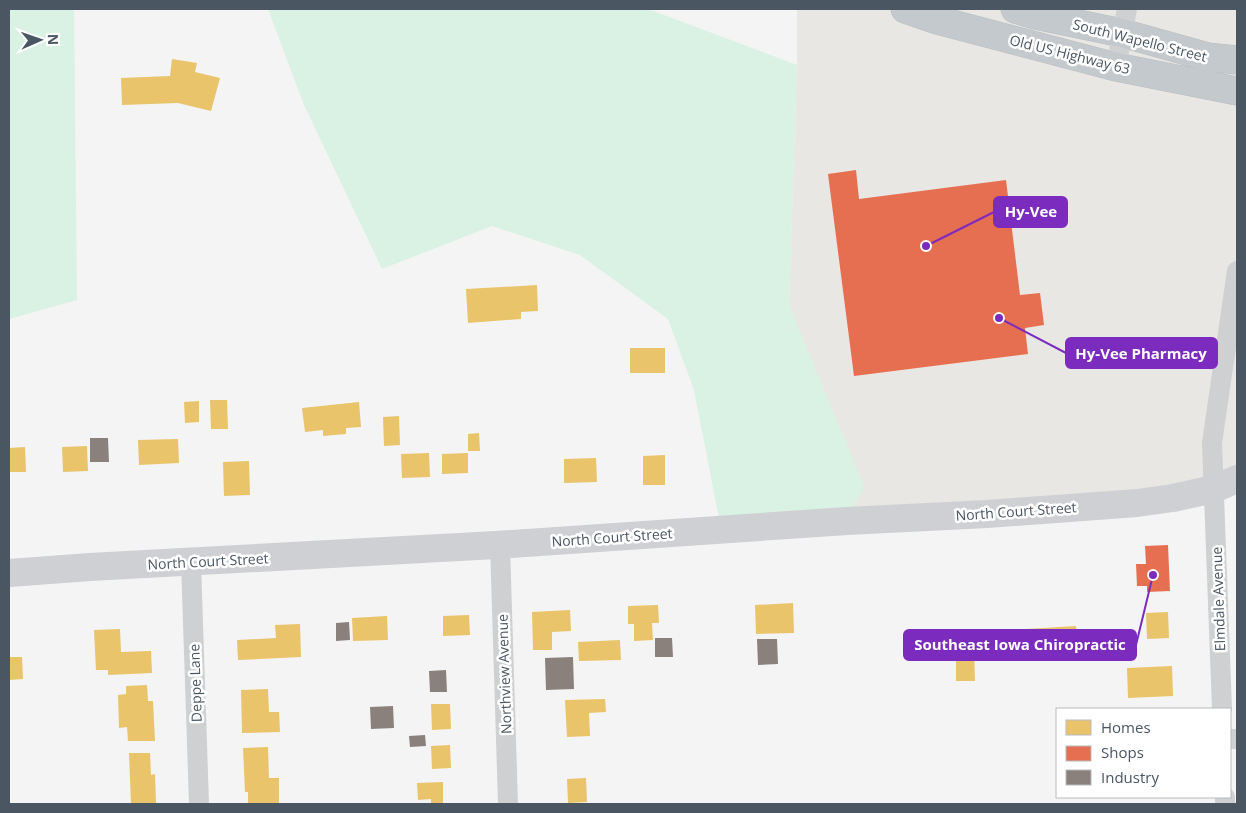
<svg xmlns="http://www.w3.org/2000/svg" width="1246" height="813" viewBox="0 0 1246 813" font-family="'Open Sans',sans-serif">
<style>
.commercial{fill:#e8e7e3}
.green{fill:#d9f2e3}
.homes{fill:#e9c46a}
.shops{fill:#e76f51}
.industry{fill:#8a817c}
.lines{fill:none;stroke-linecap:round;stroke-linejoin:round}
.trunk-casing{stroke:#b9bec3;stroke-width:29}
.minor{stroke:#ced0d2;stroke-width:20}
.secondary{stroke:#ced0d4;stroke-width:28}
.trunk{stroke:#c4c9cd;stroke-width:28}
.labels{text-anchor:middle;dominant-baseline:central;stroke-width:5;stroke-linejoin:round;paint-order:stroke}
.street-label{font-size:14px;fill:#4a5661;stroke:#fff}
.leader{fill:none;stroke:#7b2cbf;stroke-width:2}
.callout-dot{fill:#7b2cbf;stroke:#fff;stroke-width:2}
.callout{fill:#7b2cbf;stroke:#7b2cbf;stroke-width:2}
.callout-label{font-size:15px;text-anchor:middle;font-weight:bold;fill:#fff}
</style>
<rect width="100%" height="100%" fill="#f4f4f4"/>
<path class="commercial" d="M797,9h440v470l-390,42 -58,-216 8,-240z"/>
<path class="green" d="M9,9h65l3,291 -68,19z
M268,9h380l149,56 -8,240 75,181 -17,35 -126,8 -27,-139 -26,-71 -88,-64 -88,-29 -110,43 -78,-164z"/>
<path class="homes" d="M172,59l25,4 -2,9 25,6 -9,33 -33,-8 -56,2 -1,-27 49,-2z
M537,285l1,26 -17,1v7l-53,4 -2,-34z
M630,348h35v25h-35z
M210,400h17l1,29h-17z
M199,401v21l-14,1 -1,-21z
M359,402l2,25 -15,1v6l-23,2v-6l-18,2 -3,-24z
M399,416l1,29 -16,1 -1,-29z
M479,433l1,18h-12v-17z
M178,439l1,24 -40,2 -1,-25z
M87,446l1,25 -25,1 -1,-25z
M25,447l1,25h-17v-24z
M429,453l1,24 -28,1 -1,-24z
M468,453v20l-26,1v-20z
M665,455v30h-22v-29z
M596,458l1,24 -33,1v-24z
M249,461l1,34 -26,1 -1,-34z
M793,603l1,30 -38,1 -1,-29z
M658,605l1,18h-7l1,17 -19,1v-17h-6v-18z
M570,610l1,21 -19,1v18h-19l-1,-38z
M1168,612l1,26 -22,1 -1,-26z
M469,615l1,20 -27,1v-20z
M387,616l1,24 -35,1 -1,-23z
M300,624l1,33 -63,3 -1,-20 39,-2 -1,-13z
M1076,626l2,19 -51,3 -1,-19z
M120,629l1,23 30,-1 1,22 -44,2v-5h-12l-2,-40z
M942,631h20v3h6v17l6,-1 1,31h-19v-23l-32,1 -1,-24h19z
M620,640l1,20 -42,1 -1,-19z
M9,657h13l1,22 -14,1z
M1172,666l1,30 -45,2 -1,-30z
M147,685l1,16h5l2,40h-27l-1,-14 -8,1 -1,-33 8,-1v-8z
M268,689l1,23h10l1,20 -38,1 -1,-43z
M605,699l1,13 -17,1 1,23 -23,1 -2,-37z
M431,704h19l1,25 -19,1z
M450,745l1,23 -19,1 -1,-23z
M268,747l1,31h10v26h-31v-12h-3l-2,-44z
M129,753h21l1,22 4,-1 1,30h-25z
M586,778l1,24 -19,1 -1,-24z
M443,782v22h-12v-5l-13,1 -1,-17z"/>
<path class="shops" d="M856,170l3,29 147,-19 14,115 20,-2 4,32 -19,3 3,26 -174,22 -26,-202z
M1168,545l2,46 -23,1v-6h-10l-1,-22h10l-1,-18z"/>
<path class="industry" d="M90,438h18l1,24h-19z
M349,622l1,18 -14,1v-18z
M655,638h17l1,19h-18z
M757,639h20l1,25 -20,1z
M573,657l1,32 -28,1 -1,-32z
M446,670l1,22h-17l-1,-21z
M393,706l1,22 -23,1 -1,-22z
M425,735l1,11 -16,1 -1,-11z"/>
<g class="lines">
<g class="trunk-casing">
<path id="trunk" d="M905,9l32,11 179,47 121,24
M1015,9l20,6 87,18 86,24 29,3"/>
</g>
<path class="minor" d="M1116,67l11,-58
M500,545l8,259
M191,562l8,242
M1222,709l-10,-266 25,-172
M1230,739h7
M1225,797v7"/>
<path class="secondary" d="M9,573l81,-6 406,-22 351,-24 140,-7 83,-6 67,-5 36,-5 41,-9 23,-10"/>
<use href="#trunk" class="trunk"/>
</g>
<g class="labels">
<g class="street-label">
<text transform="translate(1140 40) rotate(14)">South Wapello Street</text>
<text transform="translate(1070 54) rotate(14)">Old US Highway 63</text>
<text transform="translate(1016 511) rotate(-4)">North Court Street</text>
<text transform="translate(612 537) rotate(-4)">North Court Street</text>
<text transform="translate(208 561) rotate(-3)">North Court Street</text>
<text transform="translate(1218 599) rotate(-92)">Elmdale Avenue</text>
<text transform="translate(504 674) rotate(-92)">Northview Avenue</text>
<text transform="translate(195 683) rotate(-92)">Deppe Lane</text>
</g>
</g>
<path class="leader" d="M926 246L994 212M999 318L1066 353M1153 575L1136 645"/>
<g class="callout-dot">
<circle cx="926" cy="246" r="5"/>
<circle cx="999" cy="318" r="5"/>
<circle cx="1153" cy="575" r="5"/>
</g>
<g class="callout">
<rect x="994" y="197" width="73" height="30" rx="5"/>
<rect x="1066" y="338" width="151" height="30" rx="5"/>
<rect x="904" y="630" width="232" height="30" rx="5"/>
</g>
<g class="callout-label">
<text x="1031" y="217">Hy-Vee</text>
<text x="1141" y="359">Hy-Vee Pharmacy</text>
<text x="1020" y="650">Southeast Iowa Chiropractic</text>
</g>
<rect width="1246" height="813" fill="none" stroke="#4a5661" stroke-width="20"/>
<rect x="1056" y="708" width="175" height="90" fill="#ffffff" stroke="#b7bbc0"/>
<rect x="1066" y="720" width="25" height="15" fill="#e9c46a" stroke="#b7bbc0"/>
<text x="1101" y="733" font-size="15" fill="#4a5661">Homes</text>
<rect x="1066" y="746" width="25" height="15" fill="#e76f51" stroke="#b7bbc0"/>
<text x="1101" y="758" font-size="15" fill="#4a5661">Shops</text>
<rect x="1066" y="770" width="25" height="15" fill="#8a817c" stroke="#b7bbc0"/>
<text x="1101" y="783" font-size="15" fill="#4a5661">Industry</text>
<g transform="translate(40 40) rotate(88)" stroke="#ffffff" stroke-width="4" paint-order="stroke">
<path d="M0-4L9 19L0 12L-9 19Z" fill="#4a5661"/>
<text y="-8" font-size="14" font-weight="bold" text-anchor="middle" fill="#4a5661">N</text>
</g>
</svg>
